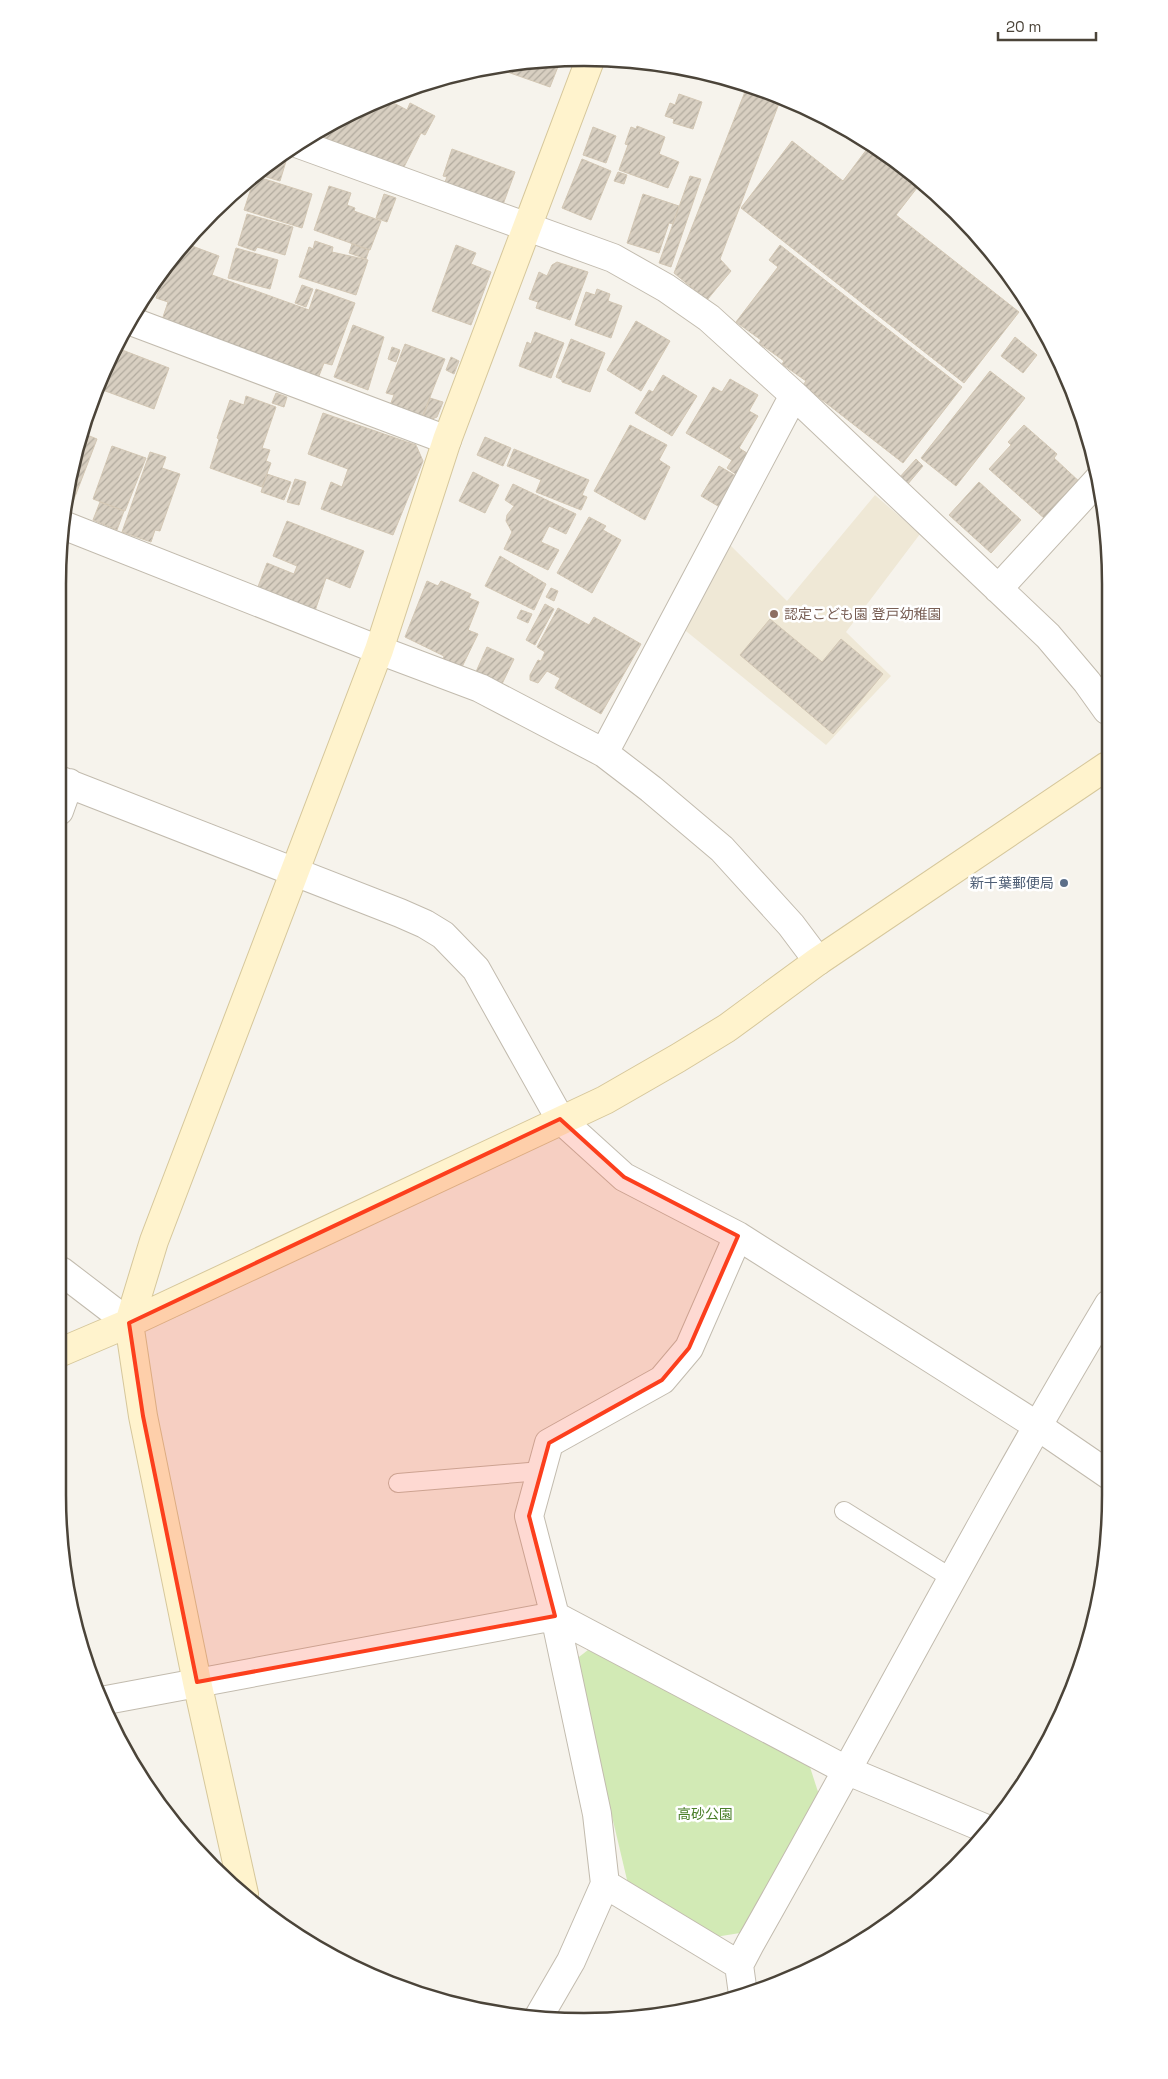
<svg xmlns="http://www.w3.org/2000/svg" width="1168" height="2079" viewBox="0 0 1168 2079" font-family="'Space Grotesk','Noto Sans JP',sans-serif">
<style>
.education{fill:#efe8d6}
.green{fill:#d2eab5}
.building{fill:url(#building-hatch);stroke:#d3c7b4}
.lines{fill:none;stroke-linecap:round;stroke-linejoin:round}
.lane-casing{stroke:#c2bbae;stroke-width:20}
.street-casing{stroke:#c2bbae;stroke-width:30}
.secondary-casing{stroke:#d6c79b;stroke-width:30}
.lane{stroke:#fff;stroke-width:18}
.street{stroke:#fff;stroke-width:28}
.secondary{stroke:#fff3cd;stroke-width:28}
.marked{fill:#fc3f1d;fill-opacity:0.2;stroke:#fc3f1d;stroke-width:4;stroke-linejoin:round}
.education-dot{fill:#8d6e63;stroke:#fff;stroke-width:2}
.service-dot{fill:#5c6f8a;stroke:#fff;stroke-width:2}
.labels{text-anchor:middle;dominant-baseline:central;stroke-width:5;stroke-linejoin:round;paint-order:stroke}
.education-label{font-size:14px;fill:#785e54;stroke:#fff;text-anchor:start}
.service-label{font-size:14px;fill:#4e5e75;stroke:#fff;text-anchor:end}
.park-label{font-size:14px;fill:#4a7f2a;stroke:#fff}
.rim{fill:none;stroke:#4b4439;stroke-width:2.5}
</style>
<defs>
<pattern id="building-hatch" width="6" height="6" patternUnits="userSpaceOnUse" patternTransform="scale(1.25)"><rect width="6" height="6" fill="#d8cfc1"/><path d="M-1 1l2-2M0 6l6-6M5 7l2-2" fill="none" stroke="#b1aa9e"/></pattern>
</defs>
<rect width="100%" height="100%" fill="#f6f3ec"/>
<path class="education" d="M875,495l45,39 -74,98 45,44 -65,69 -145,-118 49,-82 57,56z"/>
<path class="green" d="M588,1650l221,114 11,34 -80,135 -31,5 -81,-54 -53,-224z"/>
<path class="building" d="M550,59h11l-11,28 -54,-19z
M748,84l33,14 -61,161 11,12 -24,29 -33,-27z
M679,94l23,8 -9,27 -20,-6 1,-4 -9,-3 5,-13 5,2z
M386,99l21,11 3,-7 25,13 -10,19 -4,-2 -21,42 -78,-38 4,-10 25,-15z
M637,126l28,11 -6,17 20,8 -11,26 -49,-18 9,-25 -3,-1 6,-17 5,2z
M593,127l23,9 -10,27 -23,-8z
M792,141l51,40 27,-36 50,39 -24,31 123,97 -55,71 -223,-175z
M452,149l63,23 -14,38 -59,-21 5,-12 -4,-1z
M280,156l7,2 -7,23 -24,-7z
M582,159l29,12 -20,49 -29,-12z
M618,172l9,3 -3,9 -10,-3z
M255,176l57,18 -10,34 -58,-18z
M690,176l11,3 -30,88 -12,-4z
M329,186l22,7 -4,12 8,3 -1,3 27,10 -11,29 -56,-20z
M384,194l12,4 -9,24 -11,-4z
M643,194l36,12 -6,18 -4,-1 -10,30 -32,-10z
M247,214l46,13 -8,28 -28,-8 -2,4 -17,-6z
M315,241l18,6 -1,5 36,8 -12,35 -57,-18 10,-30 4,2z
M184,243l35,13 -7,19 97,35 7,-21 39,14 -23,62 -8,-2 -7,18 -156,-58 7,-21 -12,-4 13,-34z
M352,244l17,6 -3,9 -17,-6z
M456,245l20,8 -5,11 20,8 -20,53 -39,-14z
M780,245l182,142 -59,76 -100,-78 3,-4 -24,-17 2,-3 -25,-18 2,-3 -25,-18 42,-55 -9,-7z
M236,248l42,12 -8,29 -42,-11z
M557,262l31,10 -18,48 -34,-12 2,-6 -9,-3 10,-27 8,4 5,-11z
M302,285l11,4 -7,18 -11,-4z
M153,286l3,2 -11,24 -8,-4z
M597,289l13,5 -2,7 14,5 -11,32 -36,-13 11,-33 9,3z
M636,321l34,20 -29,50 -34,-21z
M353,325l31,12 -16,53 -34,-13z
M535,332l29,11 -13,35 -32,-12 8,-24 4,2z
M1015,337l22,18 -14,18 -22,-17z
M571,339l34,14 -15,39 -28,-10v-2l-6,-3z
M405,344l40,15 -24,61 -32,-12 5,-13 -8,-2z
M392,347l8,3 -4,12 -8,-3z
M117,348l52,20 -15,41 -54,-20z
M451,357l8,4 -5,13 -8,-4z
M990,371l35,27 -69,88 -35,-28z
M663,375l34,21 -25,40 -37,-23 14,-23 4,2z
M730,379l28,16 -9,16 9,5 -19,32 11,7 -13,20 -10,-7 5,-8 -46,-27 27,-46 9,5z
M276,393l11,4 -3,10 -12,-4z
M246,396l30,11 -14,41 8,2 -4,11 5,2 -9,24 -52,-19 9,-29 -2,-1 13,-38 14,5z
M430,398l13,4 -6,15 -7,3 -7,-3z
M323,413l93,32 7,16 -30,74 -72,-26 10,-27 11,5 6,-18 -40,-15z
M630,425l37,20 -8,15 11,7 -25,53 -51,-29z
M1024,425l33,29 -3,4 29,27 -38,34 -56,-50 22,-24 -3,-3z
M82,433l15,6 -29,76 -3,-1 11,-67z
M485,437l26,11 -8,18 -26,-11z
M112,446l34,12 -21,53 -32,-12z
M514,449l75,31 -7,15 5,2 -6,13 -45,-18 5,-12 -34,-14z
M150,452l16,5 -4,11 18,6 -20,57 -5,-1 -4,12 -29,-10z
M916,459l7,7 -16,19 -8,-7z
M719,466l22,13 -18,30 -22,-13z
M473,472l26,13 -14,28 -26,-12z
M267,474l24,8 -7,18 -23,-8z
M295,479l11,3 -7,23 -12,-3z
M979,482l42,38 -30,33 -42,-38z
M513,484l63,30 -10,20 -17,-8 -8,16 18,8 -11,20 -44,-21 8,-17 -6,-11 1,-6 7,-9 -9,-6z
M100,502l24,9 -7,19 -24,-10z
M589,517l17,9 -3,4 18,10 -29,53 -35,-20z
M287,521l77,30 -14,37 -24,-10 -12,36 -58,-22 11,-29 27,11 3,-8 -24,-10z
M500,556l46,28 -12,26 -49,-24z
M427,581l11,5 3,-5 30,13 -2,4 10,4 -11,28 10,4 -17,35 -19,-6 2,-7 -39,-19z
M551,588l7,3 -4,10 -8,-4z
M545,604l9,5 -19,36 -9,-5z
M558,608l31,17 5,-8 47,27 -40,70 -46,-26 5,-10 -13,-7 -9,12 -8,-3v-5l8,-15 3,1 4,-9 -8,-5z
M521,610l11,4 -4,9 -11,-5z
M770,619l52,43 19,-23 42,35 -50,60 -93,-79z
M487,647l27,12 -13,27 -26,-12z
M59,677l5,1 -5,14z"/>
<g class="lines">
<g class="lane-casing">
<path id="lane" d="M398,1483l143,-12
M844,1511l109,68"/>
</g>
<g class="street-casing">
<path id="street" d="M299,144l314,114 53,30 43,30 85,77 254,241 39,46 20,28
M128,320l319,120
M63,525l316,125 101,38 124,65 47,36 71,60 69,76 27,36
M998,589l100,-109
M604,753l190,-358
M59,780l341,133 25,11 18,11 33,34 84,150 64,58 114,59 298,189 73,50
M59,811l10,-28
M61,1271l68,52
M101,1701l454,-85 293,155 141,59
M605,1884l134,81
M743,1994l-4,-29 11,-21c121,-213 233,-430 359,-640
M538,2018l33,-57 34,-77 -8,-70 -42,-198 -26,-100 20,-73 113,-63 27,-32 49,-112"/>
</g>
<g class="secondary-casing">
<path id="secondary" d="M61,1352l68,-29 476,-223 73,-42 49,-30 91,-67 289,-195
M244,1894l-47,-212 -54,-266 -14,-93 25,-82 225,-591 68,-210 143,-380"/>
</g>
<use href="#lane" class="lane"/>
<use href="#street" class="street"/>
<use href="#secondary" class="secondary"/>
</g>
<path class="marked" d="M560,1119l64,58 114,59 -49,112 -27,32 -113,63 -20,73 26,100 -358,66 -54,-266 -14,-93z"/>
<circle class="education-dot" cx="774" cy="614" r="5"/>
<circle class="service-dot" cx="1064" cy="883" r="5"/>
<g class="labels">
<g class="education-label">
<text x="784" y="614">認定こども園 登戸幼稚園</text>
</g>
<g class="service-label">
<text x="1054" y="883">新千葉郵便局</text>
</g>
<g class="park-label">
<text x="705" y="1814">高砂公園</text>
</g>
</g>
<path d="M0 0H1168V2079H0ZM584 66H584A518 518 0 0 1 1102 584V1495A518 518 0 0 1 584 2013H584A518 518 0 0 1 66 1495V584A518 518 0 0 1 584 66Z" fill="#fff" fill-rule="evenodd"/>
<path class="rim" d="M584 66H584A518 518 0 0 1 1102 584V1495A518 518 0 0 1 584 2013H584A518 518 0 0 1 66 1495V584A518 518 0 0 1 584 66Z"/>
<path d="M998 32v8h98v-8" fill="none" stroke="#4b4439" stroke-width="2.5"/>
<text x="1006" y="32" font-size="15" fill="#4b4439" stroke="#ffffff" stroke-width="4" paint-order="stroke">20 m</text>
</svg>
